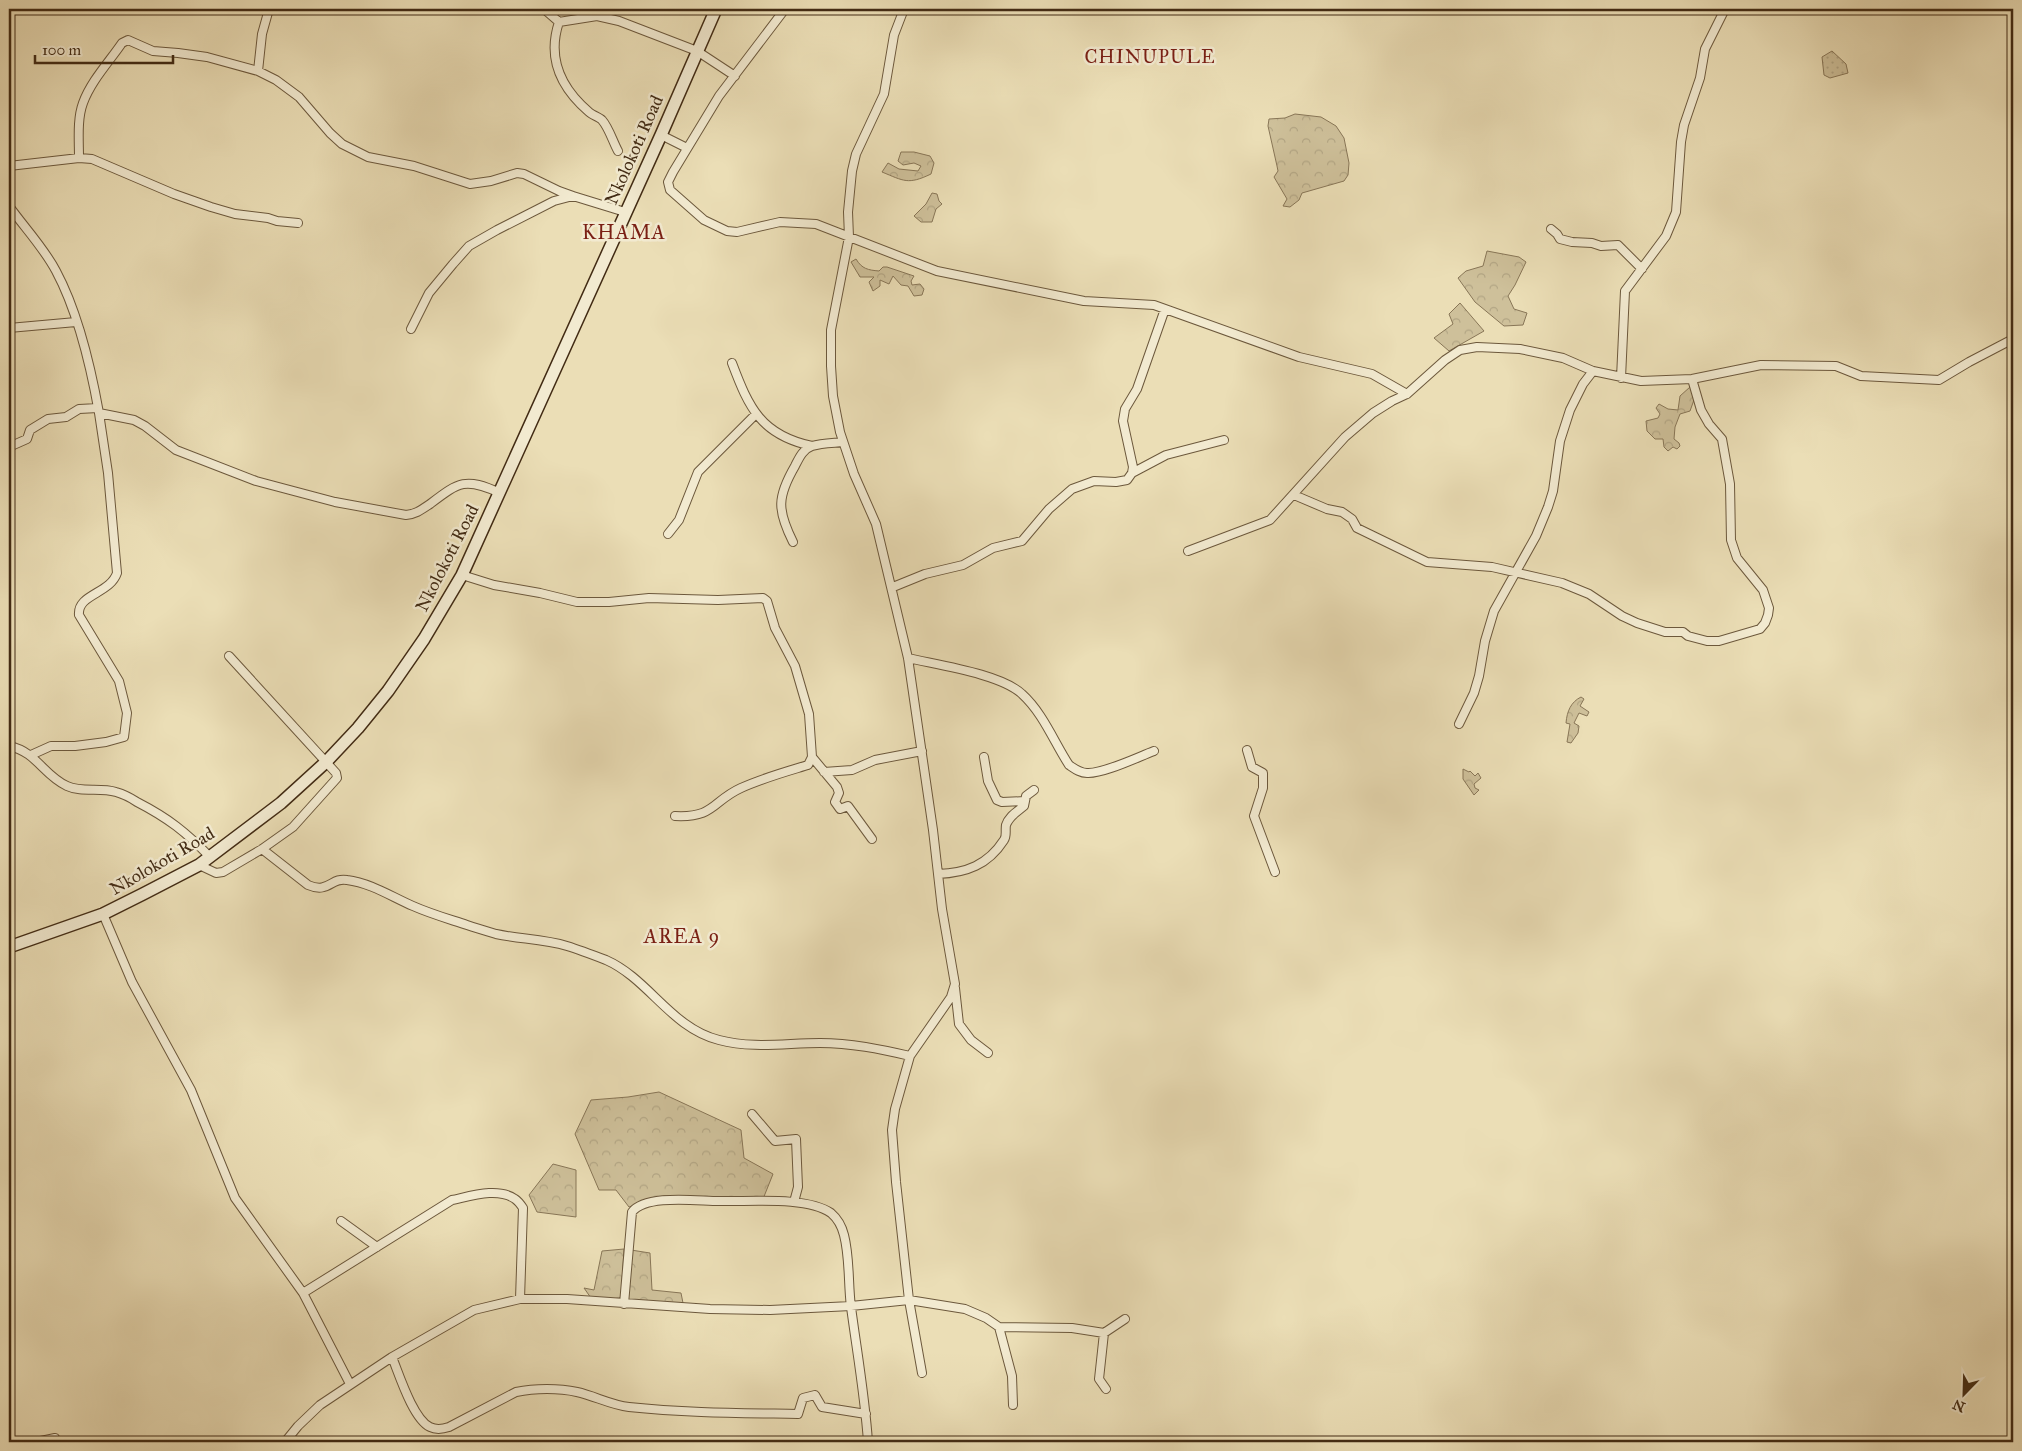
<svg xmlns="http://www.w3.org/2000/svg" width="2022" height="1451" viewBox="0 0 2022 1451" font-family="'IM FELL Great Primer',serif">
<style>
.grass{fill:url(#grass-dots);stroke:#887657}
.forest{fill:url(#forest-crowns);stroke:#887657}
.lines{fill:none;stroke-linecap:round;stroke-linejoin:round}
.street-casing{stroke:#6c583c;stroke-width:10}
.secondary-casing{stroke:#422b14;stroke-width:14}
.street{stroke:#f2ead0;stroke-width:8}
.secondary{stroke:#f2ead0;stroke-width:11}
.labels{text-anchor:middle;dominant-baseline:central;stroke-width:5;stroke-linejoin:round;paint-order:stroke}
.street-label{font-size:18px;fill:#422b14;stroke:#f2ead0}
.neighbourhood-label{font-size:19px;letter-spacing:1px;fill:#7a1f14;stroke:#f2ead0}
.quarter-label{font-size:20px;letter-spacing:1px;fill:#7a1f14;stroke:#f2ead0}
</style>
<defs>
<pattern id="grass-dots" width="8" height="8" patternUnits="userSpaceOnUse" patternTransform="scale(1.25)"><rect width="8" height="8" fill="#cec09a"/><path d="M2 2h.1M6 6h.1" fill="none" stroke="#b2a584" stroke-width="1.8" stroke-linecap="round"/></pattern>
<pattern id="forest-crowns" width="20" height="18" patternUnits="userSpaceOnUse" patternTransform="scale(1.25)"><rect width="20" height="18" fill="#cec09a"/><path d="M2 6a3 3 0 1 1 6 0M12 15a3 3 0 1 1 6 0" fill="none" stroke="#b2a584"/></pattern>
</defs>
<rect width="100%" height="100%" fill="#ebdeb6"/>
<filter id="stains"><feTurbulence type="fractalNoise" baseFrequency=".004" numOctaves="4"/><feColorMatrix values="0 0 0 0 .2 0 0 0 0 .09 0 0 0 0 .02 0 0 0 .5 -.17"/></filter>
<radialGradient id="worn" r=".72"><stop offset=".6" stop-color="#630" stop-opacity="0"/><stop offset="1" stop-color="#630" stop-opacity=".3"/></radialGradient>
<path class="grass" d="M1832,51l14,13 2,9 -18,5 -6,-3 -2,-18z"/>
<path class="forest" d="M1295,114l26,3 15,9 8,12 5,25 -1,12 -4,6 -42,12 -3,7 -9,7 -7,-1 4,-7 -13,-22 4,-6 -1,-5 -9,-40 1,-7 16,-1z
M901,152h13l16,4 4,7 -3,11c-23,11 -27,7 -49,-2l6,-9 11,6 19,2 3,-5 -7,-3 -11,2 -5,-4z
M932,193l5,1 2,7 3,3 -6,5 -4,13h-11l-7,-6 12,-12z
M1487,251l32,6 7,5 -11,23 -7,11 6,13 13,4 -4,12 -19,1 -29,-24 -17,-24 8,-7 17,-5z
M856,259c6,10 12,11 23,12l4,-4h4l27,9 -3,5 1,4 8,-1 4,5 -2,6 -8,1 -6,-10 -7,-1 -8,-9 -4,8 -9,-4v6l-7,5 -4,-9 5,-5h-14l-9,-15z
M1460,303l24,28 -35,20 -15,-13 19,-14 -4,-10z
M1690,387l5,10 -5,14 -10,3 -5,13 -1,12 5,4 1,3 -3,3 -4,-2 -5,4 -4,-4 -1,-8h-8l-8,-8 -1,-10 12,-3 2,-4 -4,-6 3,-4 9,5 10,1 2,-14z
M1581,697l3,2 -4,7 9,6 -2,4 -8,-3 -5,10 5,3 -1,7 -7,10 -4,-1 3,-18 -4,-1c1,-12 5,-21 15,-26z
M1463,769l6,3 1,-1 5,5 3,-3 3,5 -7,6 1,4 4,2 -5,5 -11,-16z
M659,1092l82,38 3,28 29,16 -10,25 -99,-3 -35,11 -13,-17h-17l-24,-56 16,-34 37,-3z
M553,1164l23,6v47l-39,-5 -8,-17z
M624,1249l-3,51 -30,-2 -7,-10 10,2 8,-39z
M631,1250l19,3 2,37 29,3 2,10 -55,-3z"/>
<g class="lines">
<g class="street-casing">
<path id="street" d="M544,9l15,13 38,-6 22,5 78,30 38,25
M785,9l-66,87 -46,76 -5,10 2,8 34,30 23,11 10,1 43,-10 36,2 121,47 147,30 70,4 145,52 73,17 35,20
M904,9l-10,26 -10,59 -28,60 -4,17 -4,41 1,25 -18,93v36l2,30 7,36 14,42 22,50 32,134 25,172 9,79 13,75 -4,13 -41,59 -15,53 -3,21 4,52 13,118 13,73
M559,22c-12,36 2,66 30,90 3,3 10,5 13,8 7,8 11,22 16,31
M258,71l4,-37 7,-25
M661,135l26,13
M79,158c0,-18 -2,-39 4,-55 8,-22 26,-41 39,-60l6,-3 25,11 25,2 29,4 51,14 18,9 23,17 31,36 12,11 26,13 46,9 56,18 21,-3 26,-8 7,1 35,17 14,5
M9,166l70,-8 13,1 82,35 37,13 24,7 33,4 9,3 21,2
M9,206c15,21 35,42 47,65 22,41 35,97 43,142l35,7 11,6 31,24 80,31 79,21 71,13c10,-1 15,-5 24,-11 29,-22 35,-27 70,-11
M1551,229l6,5 3,5 12,3 20,1 9,3 17,-1 24,24
M9,328l67,-6
M411,329l18,-36 24,-29 16,-18 28,-16 57,-29 19,-5 52,16
M732,363c17,45 29,72 80,83
M1621,378l4,-87 41,-55 10,-24 5,-70 3,-17 16,-47 5,-29 20,-40
M9,447l18,-8 3,-9 18,-11 18,-2 13,-8 19,-1
M1132,473l34,-18 58,-15
M1294,495l33,14 15,3 10,7 5,9 70,34 65,5 70,16 27,11 33,22 15,7 28,9h18l5,4 19,5h12l41,-12 5,-6 3,-8 1,-7 -6,-18 -26,-32 -6,-18 -1,-56 -8,-45 -13,-15 -8,-14 -9,-31
M668,534l11,-14 19,-48 58,-58
M793,542c-16,-32 -16,-45 2,-76 4,-8 8,-17 17,-20 9,-3 21,-3 31,-4
M1188,551l82,-31 75,-83 28,-24 19,-12 15,-7 38,-34 15,-10 17,-3 43,2 43,9 30,13 48,10 51,-2 69,-14 75,1 25,10 78,4 30,-18 44,-23
M462,575l32,10 46,8 37,9h32l40,-4 69,2 45,-2 4,3 8,27 20,38 14,48 3,43 -4,8c-23,7 -45,13 -67,23 -29,13 -26,30 -66,28
M893,587l32,-13 38,-9 30,-17 29,-7 27,-32 23,-20 22,-8 22,1 11,-2 5,-7 1,-6 -10,-46 2,-12 12,-20 28,-80
M908,658c30,7 93,16 114,36 21,19 32,48 47,71 6,4 11,8 18,8 16,1 51,-16 67,-22
M1459,724l15,-31 5,-17 6,-35 9,-30 42,-75 12,-29 5,-16 7,-50 10,-31 13,-26 10,-13
M9,746c28,6 34,29 58,40 15,7 33,1 49,6 7,2 15,6 21,10 31,16 49,30 73,55
M1247,750l5,17 11,6v15l-9,28 21,56
M31,755l20,-9h24l31,-4 18,-5 3,-24 -8,-32 -40,-66c-2,-21 31,-21 38,-42l-9,-100 -9,-60
M812,757l25,30 2,6 -4,9 5,7 8,-3 24,33
M984,757l4,24 9,19 5,2 23,-1
M824,772l28,-2 23,-10 47,-9
M262,849l46,36c21,9 23,-8 39,-5 24,3 45,17 66,26 18,8 36,13 54,19 9,3 19,6 29,9 23,5 48,5 71,12 13,4 26,9 39,14 43,19 65,68 113,80 34,9 67,3 101,3 31,0 60,6 90,13
M199,865l17,8 7,-1 39,-23 31,-22 44,-49 -1,-5 -10,-11 -97,-106
M938,874c28,-1 50,-9 66,-34 3,-4 1,-10 2,-15 3,-9 11,-13 18,-19l2,-10 8,-6
M103,914l29,68 59,108 44,108 68,95 47,91
M955,988l4,36 12,16 17,13
M752,1114l23,27 21,-2 2,48 -4,15
M341,1221l36,26
M303,1293l149,-93c19,-4 46,-13 63,-1 3,2 6,6 8,9l-3,91
M624,1304l8,-92c14,-18 65,-11 87,-11 30,1 87,-5 112,12 7,6 11,14 13,22 6,23 4,49 7,72 6,45 14,90 17,135
M999,1327l73,1 32,5
M392,1357c7,17 21,62 38,70 6,3 13,2 19,0l67,-35c19,-4 43,-4 61,0 18,4 34,13 52,15 56,6 112,6 169,7l5,-16 12,-3 7,12 44,7
M1106,1389l-7,-10 5,-46 21,-14
M36,1442l19,-4
M285,1442l13,-16 22,-21 72,-48 82,-47 46,-11h47l143,10 60,1 81,-4 58,-6 56,9 21,9 13,9 13,49 1,29"/>
</g>
<g class="secondary-casing">
<path id="secondary" d="M9,947l94,-33 40,-20 56,-29 82,-62 45,-41 32,-34 30,-37 36,-52 38,-64 199,-440 55,-126"/>
</g>
<use href="#street" class="street"/>
<use href="#secondary" class="secondary"/>
</g>
<g class="labels">
<g class="street-label">
<text transform="translate(634 150) rotate(-66)">Nkolokoti Road</text>
<text transform="translate(447 558) rotate(-63)">Nkolokoti Road</text>
<text transform="translate(162 861) rotate(-30)">Nkolokoti Road</text>
</g>
<g class="neighbourhood-label">
<text x="1150" y="56">CHINUPULE</text>
</g>
<g class="quarter-label">
<text x="624" y="232">KHAMA</text>
<text x="682" y="936">AREA 9</text>
</g>
</g>
<rect width="2022" height="1451" fill="none" stroke="#ebdeb6" stroke-width="30"/>
<rect x="10" y="10" width="2002" height="1431" fill="none" stroke="#422b14" stroke-width="2.5"/>
<rect x="15" y="15" width="1992" height="1421" fill="none" stroke="#422b14"/>
<g transform="translate(1964 1394) rotate(203)" stroke="#f2ead0" stroke-width="4" paint-order="stroke">
<path d="M0-4L9 19L0 12L-9 19Z" fill="#422b14"/>
<text y="-8" font-size="14" font-weight="bold" text-anchor="middle" fill="#422b14">N</text>
</g>
<path d="M35 55v8h138v-8" fill="none" stroke="#422b14" stroke-width="2.5"/>
<text x="42" y="55" font-size="15" fill="#422b14" stroke="#f2ead0" stroke-width="4" paint-order="stroke">100 m</text>
<rect width="100%" height="100%" filter="url(#stains)"/>
<rect width="100%" height="100%" fill="url(#worn)"/>
</svg>
